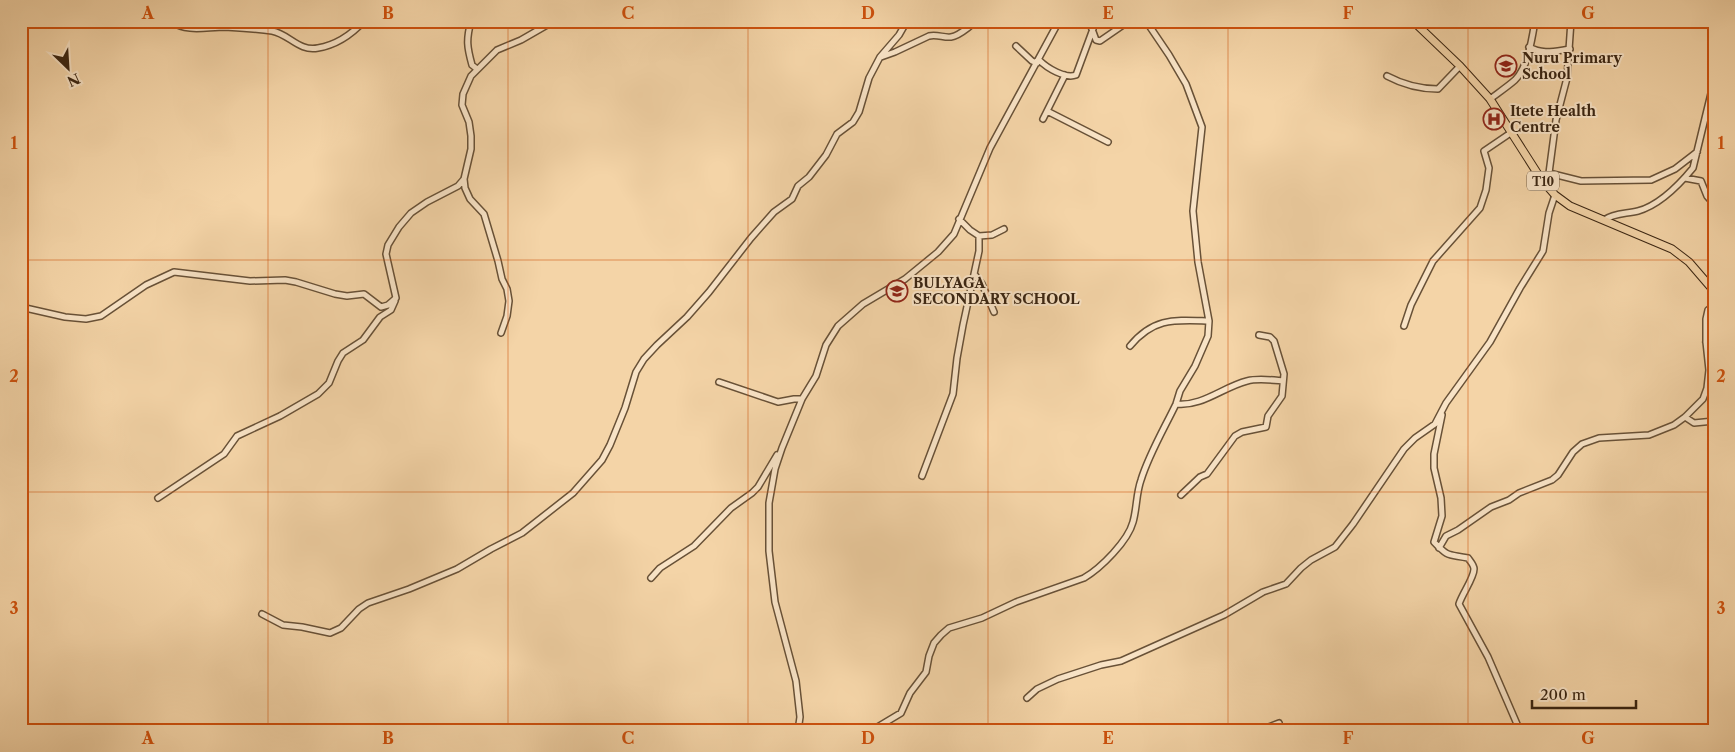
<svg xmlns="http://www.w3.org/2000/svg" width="1735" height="752" viewBox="0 0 1735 752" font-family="'Libre Caslon Text',serif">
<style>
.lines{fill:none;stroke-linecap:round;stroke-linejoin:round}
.minor-casing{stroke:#685137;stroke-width:8}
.highway-casing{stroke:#3a2512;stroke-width:9}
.minor{stroke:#f8e3c6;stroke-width:5}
.highway{stroke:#f4d4a7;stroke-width:7}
.grid{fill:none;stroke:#ce510d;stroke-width:1;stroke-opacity:0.55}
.labels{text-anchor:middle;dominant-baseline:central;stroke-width:4;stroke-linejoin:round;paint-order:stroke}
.shield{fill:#f8e3c6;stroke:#735e48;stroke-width:1}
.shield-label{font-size:12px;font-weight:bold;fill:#3a2512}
.poi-label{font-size:14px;font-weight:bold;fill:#3a2512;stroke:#f8e3c6;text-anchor:start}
.neatline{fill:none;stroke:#ce510d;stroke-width:2}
.grid-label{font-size:16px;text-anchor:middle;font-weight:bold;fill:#ce510d}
</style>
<rect width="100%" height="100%" fill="#f4d4a7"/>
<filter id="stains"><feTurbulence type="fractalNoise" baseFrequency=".004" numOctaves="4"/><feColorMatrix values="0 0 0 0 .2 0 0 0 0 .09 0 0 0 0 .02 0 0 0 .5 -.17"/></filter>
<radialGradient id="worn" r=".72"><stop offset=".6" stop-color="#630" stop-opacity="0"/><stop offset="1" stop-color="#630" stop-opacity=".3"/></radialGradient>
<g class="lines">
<g class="minor-casing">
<path id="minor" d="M169,21c21,12 35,6 57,6 15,1 31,2 46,4 17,3 27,21 46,17 18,-3 34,-14 46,-27
M471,21c-5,19 -4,26 1,44l5,4
M1089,21l7,19 4,1 29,-20
M1016,46l16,15 5,2
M1529,47c14,8 26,4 41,2
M881,57l14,-5 34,-16c8,-2 15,2 22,1 8,-1 16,-9 22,-13
M1039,60c8,8 26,19 37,15l17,-46
M1387,76c15,8 34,13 51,13l22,-23
M1490,99c8,-6 17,-12 25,-19 13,-13 17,-41 20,-59
M1047,111l61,31
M1043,119l22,-44
M1549,173l32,8 70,-1 24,-11 22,-17
M1685,178l16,3 6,15 7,8
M464,179l1,9 5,11 14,15 14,47 4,18 5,10 2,12 -2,15 -6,17
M1541,179l8,-6 7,-53 11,-42 4,-57
M1604,220c10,-7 22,-6 34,-9 22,-6 41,-26 55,-43l21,-87
M979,236l13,-1 12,-6
M975,275l7,9 12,28
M21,307l44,10 21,2 15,-3 45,-31 28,-13 76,9 35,-1 11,2 39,12 12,2 17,-2 17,13 7,-2 8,-7 -10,-44 2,-9 11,-18 12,-14 16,-11 31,-16 6,-7 7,-30v-13l-2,-14 -7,-17 1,-11 8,-18 26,-26 24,-10 33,-19
M1404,326l7,-21 22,-44 47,-53 6,-18 3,-22 -5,-17 28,-19
M1706,342l8,6
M1130,346c24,-29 45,-26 79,-25
M719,382l59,20 16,-3h8
M1176,404c26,3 47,-17 71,-23 11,-3 25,-1 36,0
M1442,415l-8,39v14l7,30 1,18 -8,26c15,16 14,12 34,16 2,3 6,7 6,11 0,9 -12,25 -15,35l29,53 32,74
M1685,417l9,6 20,-2
M922,476l31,-82 4,-36 6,-33 16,-74v-15l-9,-6 -11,-11
M1181,495l19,-18 7,-3 28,-38 7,-4 24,-5 2,-11 14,-20 2,-22 -10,-33 -4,-4 -11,-2
M158,498l66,-44 13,-18 43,-20 38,-22 11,-11 9,-22 5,-8 20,-13 17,-23 11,-7 4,-9
M1439,548l7,-12 12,-6 33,-23 18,-7 10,-7 33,-13 6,-5 15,-23 9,-8 17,-6 50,-3 25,-10 11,-8 18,-18 4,-11 2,-18 -3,-28v-23l2,-9 6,-5
M651,578l9,-10 34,-22 37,-38 21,-15 6,-6 19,-32
M262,614l21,11 19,2 28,6 11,-5 18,-19 9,-6 41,-14 48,-20 34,-20 31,-16 51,-40 29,-33 8,-15 15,-37 11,-36 8,-13 13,-14 30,-28 22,-25 42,-54 23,-26 18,-13 6,-13 11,-9 17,-22 11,-21 16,-12 6,-10 10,-34 11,-21 19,-22 8,-14
M1027,698l10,-9 21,-10 43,-14 20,-4 103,-46 39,-23 23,-8 15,-16 10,-8 24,-13 18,-23 51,-75 11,-11 20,-14 11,-21 44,-61 30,-54 23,-37 6,-38 6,-18
M798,731l2,-14 -4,-36 -21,-79 -6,-51v-48l6,-34 7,-21 20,-49 14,-23 10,-31 12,-19 25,-22 42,-25 33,-27 16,-18 36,-86 69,-127
M871,731l30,-18 9,-20 16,-21 3,-16 5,-13 7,-8 8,-7 33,-10 34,-16 68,-24c17,-10 44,-37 49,-56 4,-14 3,-28 8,-42 8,-26 23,-51 35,-76l4,-13 15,-25 13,-30 1,-15 -11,-59 -5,-51 9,-84 -16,-43 -17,-29 -23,-34
M1258,731l21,-8
M1308,731c27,-5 54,-2 81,0"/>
</g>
<g class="highway-casing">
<path id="highway" d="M1413,21l47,45 30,33 51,80 14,16 15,11 102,43 17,13 25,29"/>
</g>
<use href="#minor" class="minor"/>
<use href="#highway" class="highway"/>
</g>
<path class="grid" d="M268,21v710M508,21v710M748,21v710M988,21v710M1228,21v710M1468,21v710M21,260h1693M21,492h1693"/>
<defs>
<g id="school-ring" transform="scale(1.125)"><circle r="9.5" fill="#f8e3c6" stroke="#8f2418" stroke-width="1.5"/><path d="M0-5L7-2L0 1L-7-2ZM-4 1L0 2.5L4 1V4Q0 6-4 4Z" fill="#8f2418"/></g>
<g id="hospital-ring" transform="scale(1.125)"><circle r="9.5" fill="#f8e3c6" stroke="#8f2418" stroke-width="1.5"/><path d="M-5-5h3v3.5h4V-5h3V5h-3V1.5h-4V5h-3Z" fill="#8f2418"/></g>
</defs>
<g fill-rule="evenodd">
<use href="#school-ring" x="1506" y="66"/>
<use href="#hospital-ring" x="1494" y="119"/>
<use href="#school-ring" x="897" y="291"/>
</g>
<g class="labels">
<rect class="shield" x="1527" y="171.5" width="32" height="19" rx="4"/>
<g class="shield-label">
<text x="1543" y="181">T10</text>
</g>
<g class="poi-label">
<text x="1522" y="58">Nuru Primary<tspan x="1522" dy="16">School</tspan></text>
<text x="1510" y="111">Itete Health<tspan x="1510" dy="16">Centre</tspan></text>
<text x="913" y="283">BULYAGA<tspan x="913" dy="16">SECONDARY SCHOOL</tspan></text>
</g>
</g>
<rect width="1735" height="752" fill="none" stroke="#f4d4a7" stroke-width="55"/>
<g transform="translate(68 68) rotate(155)" stroke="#f8e3c6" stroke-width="4" paint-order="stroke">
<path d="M0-4L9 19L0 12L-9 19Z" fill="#3a2512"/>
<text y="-8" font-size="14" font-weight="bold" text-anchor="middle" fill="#3a2512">N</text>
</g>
<path d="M1532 700v8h104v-8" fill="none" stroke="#3a2512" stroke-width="2.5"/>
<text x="1540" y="700" font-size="15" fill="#3a2512" stroke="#f8e3c6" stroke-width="4" paint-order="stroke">200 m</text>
<rect x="28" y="28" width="1680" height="696" class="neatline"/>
<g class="grid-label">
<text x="148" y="19">A</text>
<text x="388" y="19">B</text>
<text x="628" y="19">C</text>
<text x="868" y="19">D</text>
<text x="1108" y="19">E</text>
<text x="1348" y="19">F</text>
<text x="1588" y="19">G</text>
<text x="14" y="149">1</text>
<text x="1721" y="149">1</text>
<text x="14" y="382">2</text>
<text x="1721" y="382">2</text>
<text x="14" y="614">3</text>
<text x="1721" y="614">3</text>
<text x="148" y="744">A</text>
<text x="388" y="744">B</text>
<text x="628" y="744">C</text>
<text x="868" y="744">D</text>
<text x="1108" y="744">E</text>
<text x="1348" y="744">F</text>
<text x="1588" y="744">G</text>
</g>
<rect width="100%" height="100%" filter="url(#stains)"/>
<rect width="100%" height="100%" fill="url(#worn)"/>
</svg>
